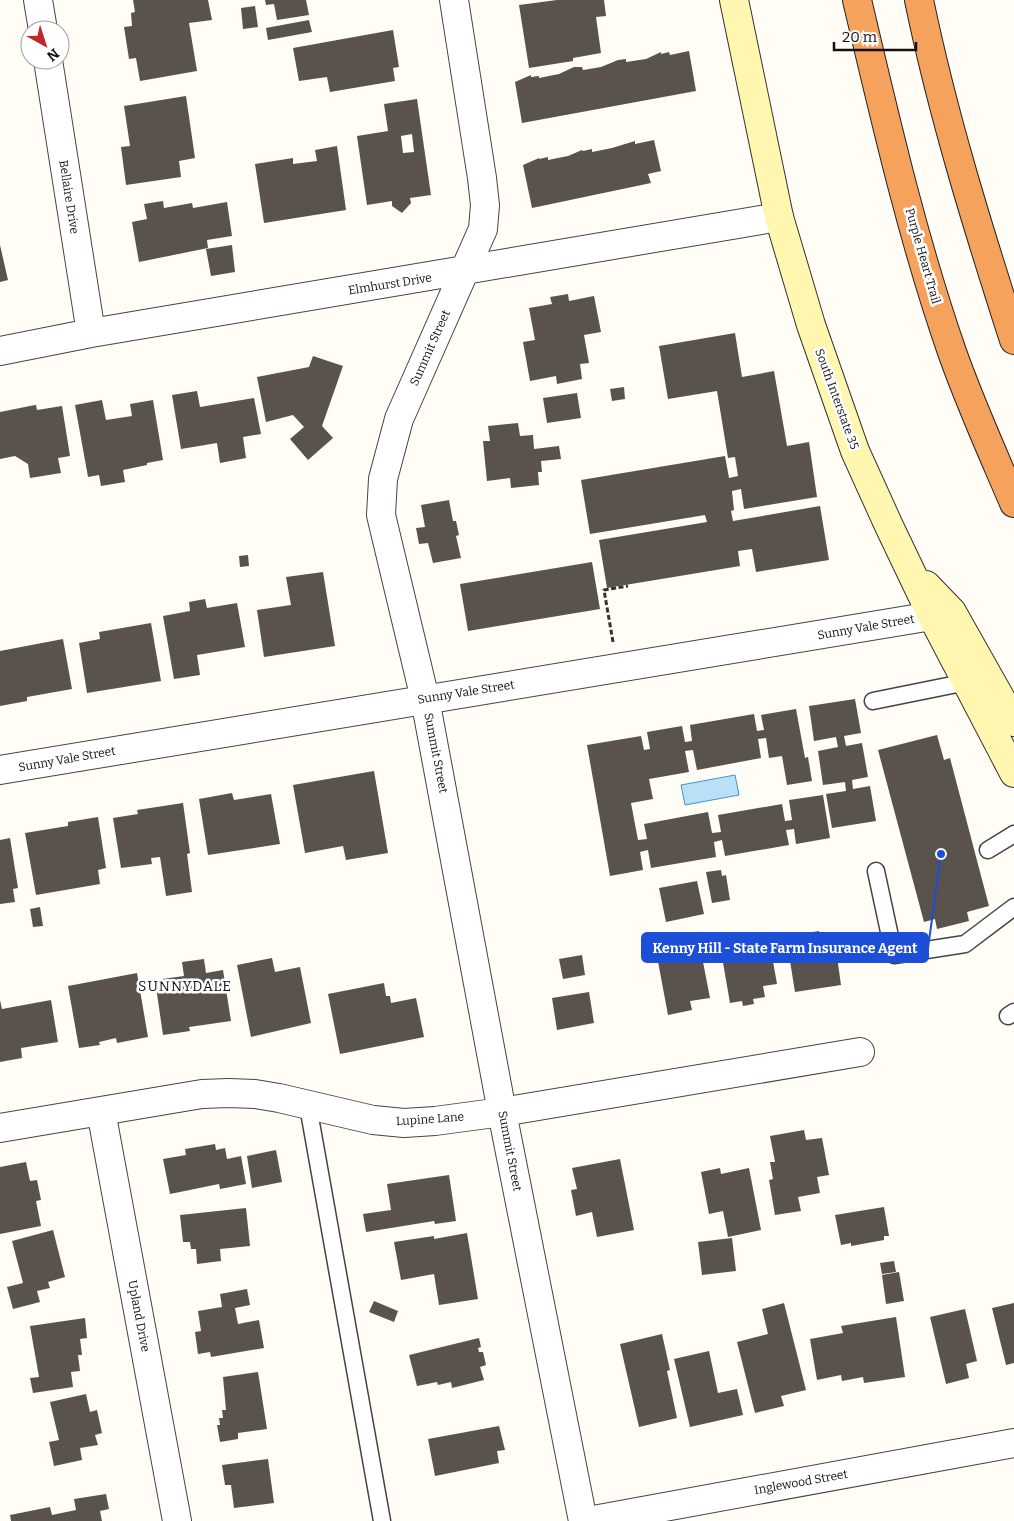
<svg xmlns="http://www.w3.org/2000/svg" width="1014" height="1521" viewBox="0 0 1014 1521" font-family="Bitter,serif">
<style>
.water{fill:#b9e0f7;stroke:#3f96cf}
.building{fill:#5a524d;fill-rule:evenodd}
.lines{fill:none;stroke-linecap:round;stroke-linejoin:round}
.lane-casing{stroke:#444;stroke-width:19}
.street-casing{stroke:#444;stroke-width:30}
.secondary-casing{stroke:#333;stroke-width:30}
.highway-casing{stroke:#222;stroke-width:30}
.path{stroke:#333;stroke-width:3;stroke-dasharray:5 2.5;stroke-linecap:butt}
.lane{stroke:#fff;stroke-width:16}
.street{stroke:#fff;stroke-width:28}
.secondary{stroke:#fff6b0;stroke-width:28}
.highway{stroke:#f5a25d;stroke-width:28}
.labels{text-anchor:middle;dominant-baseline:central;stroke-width:5;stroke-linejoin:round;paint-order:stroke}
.street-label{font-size:12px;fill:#111;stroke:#fff}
.neighbourhood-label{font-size:14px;letter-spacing:1px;fill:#111;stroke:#fff}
.leader{fill:none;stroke:#1d4ed8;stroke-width:2}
.callout-dot{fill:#1d4ed8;stroke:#fff;stroke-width:2}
.callout{fill:#1d4ed8;stroke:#1d4ed8;stroke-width:2}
.callout-label{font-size:14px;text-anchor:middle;font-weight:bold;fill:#fff}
</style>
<rect width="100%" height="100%" fill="#fffdf5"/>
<path class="water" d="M735,775l4,20 -54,10 -4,-20z"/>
<path class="building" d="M133,0h75l4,20 -23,3 8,48 -57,10 -4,-23 -7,1 -5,-32 8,-1 -1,-13 4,-1z
M265,0h41l3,15 -32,5 -3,-16 -8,1z
M557,0h47l2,16 -10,1 5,36 -28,5v3l-44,7 -10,-63z
M255,6l3,21 -15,2 -2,-21z
M309,20l3,12 -44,8 -2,-12z
M393,30l6,37 -6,1 2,13 -65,11 -3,-15 -28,4 -6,-33z
M689,51l7,40 -174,32 -7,-41 16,-7v2l8,-1v2l20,-4 15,-7h8l1,3 18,-3 17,-7 8,-1v3l20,-3 15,-7v2l8,-2 1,3z
M186,96l9,62 -16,3 2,16 -55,8 -5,-38 9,-1 -6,-40z
M417,99l14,96 -21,3 1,5 -9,10 -10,-7v-5l-25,4 -10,-69 31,-5 -4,-27zM412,134l2,18 -11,1 -2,-17z
M654,140l7,31 -13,3 3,9 -119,25 -9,-43 16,-7v1l9,-2v3l20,-4 14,-6 1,1 9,-2v3l20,-4 23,-7v3z
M337,146l9,64 -82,13 -9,-59 38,-6v6l24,-3 -2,-11z
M163,201l1,7 28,-5 1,5 34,-6 5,34 -25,4 1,8 -69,14 -7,-40 15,-3 -3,-15z
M0,245l8,35 -8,2z
M232,245l3,27 -24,4 -5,-27z
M568,294l1,7 25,-5 7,36 -17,3 5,28 -9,1 2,15 -25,5 -1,-8 -26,5 -7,-39 12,-2 -6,-32 23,-4 -2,-7z
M735,333l7,44 32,-6 13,75 22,-4 8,55 -73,12 -3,-20 -9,2 2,19 -3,1 2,10 87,-15 9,54 -73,12 -4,-23 -14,2 2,15 -133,22 -8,-48 108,-18 -2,-7 -115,19 -9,-54 144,-24 4,22 9,-2 -3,-19 -7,1 -11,-67 -49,8 -9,-53z
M313,356l30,10 -21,60 11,12 -25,22 -18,-21 14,-12 -11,-12 -27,7 -9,-45 52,-10z
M624,387l1,12 -13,2 -2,-12z
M197,391l3,16 54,-9 7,36 -18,3 3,21 -26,5 -3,-20 -36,6 -9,-54z
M577,393l4,25 -34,5 -4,-25z
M102,400l4,20 26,-4 -2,-12 23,-4 10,60 -16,3v2l-24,5 2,12 -24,4 -2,-11 -11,2 -13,-72z
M35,405h1l1,5 25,-4 8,50 -12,2 3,15 -31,5 -2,-14 -13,-8 -15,3v-47z
M518,423l2,13 13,-1 1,14 25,-3 2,13 -20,2 1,11h-4l1,13 -28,3 -1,-10 -23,3 -4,-40h7l-2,-15z
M449,500l4,21h3l3,14 -3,1 5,22 -28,5 -5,-20 -9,1 -3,-16 9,-1 -4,-22z
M248,555l1,11 -9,1 -1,-11z
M592,562l8,47 -132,22 -8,-47z
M323,572l12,74 -71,11 -7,-47 34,-5 -5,-28z
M205,599l2,9 30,-5 8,44 -48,8 3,20 -26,4 -11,-63 27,-5 -1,-9z
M151,623l10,58 -74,12 -8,-50 21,-4 -1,-7z
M63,639l9,50 -45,8v4l-27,5v-55z
M855,699l6,34 -17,3 2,10 16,-3 6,34 -16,3 1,9 17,-3 6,35 -44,7 -6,-34 20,-3 -1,-9 -22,3 -5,-34 20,-4 -2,-10 -22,4 -5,-35z
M796,709l9,49 3,-1 4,24 -25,4 -5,-29 -13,2 -3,-20 -8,1 3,19 -64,12 -4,-20 -8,1 4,21 -40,7 4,20 -22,4 7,37 9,-1 -3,-15 64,-12 4,21 9,-1 -3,-17 64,-11 3,17 7,-1 -3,-20 34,-5 7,43 -34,6 -2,-15 -8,1 3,15 -64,11 -3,-16 -8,2 2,15 -65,11 -3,-18 -8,2 3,18 -33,6 -23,-131 54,-9 3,14 6,-1 -3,-17 35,-6 3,16 7,-1 -2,-16 64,-11 3,17 7,-1 -3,-15z
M937,735l7,25 6,-2 39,148 -22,6 2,9 -32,8 -2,-10 -11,3 -46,-172z
M374,771l14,82 -42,7 -3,-14 -38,7 -12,-68z
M232,793l2,7 37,-6 9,50 -72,11 -9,-56z
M183,803l7,50 -3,1 5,38 -26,4 -6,-39 -9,1 1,6 -31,4 -8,-50 25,-4 -1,-4z
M98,817l8,51 -8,2 2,14 -64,11 -11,-62 43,-7v-4z
M10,838l8,50 -5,1 2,13 -15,2v-64z
M721,870l1,6 4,-1 4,25 -18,3 -6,-31z
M697,881l7,33 -38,8 -7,-34z
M40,907l3,19 -10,1 -3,-18z
M819,931l1,6 14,-2 7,50 -46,7 -5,-31 9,-1 -3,-25z
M672,932l2,6 7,-2v4l17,-4 12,62 -20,3 2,9 -24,5 -15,-80z
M757,945l1,7 13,-2 6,34 -14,2 2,11 -12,2 1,5 -11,2 -1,-5 -12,2 -9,-52z
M582,955l3,20 -22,4 -4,-20z
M272,958l3,14 25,-5 11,56 -60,14 -14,-72z
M204,959l2,14 17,-3 8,51 -42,6 1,4 -27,4 -8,-55 29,-4 -2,-14z
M137,973l11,64 -31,6 -1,-5 -17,4 1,3 -21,3 -11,-62z
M384,983l2,13h4l1,7 25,-5 8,39 -84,17 -12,-60z
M589,992l5,31 -37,7 -5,-32z
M0,1000l2,9 49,-9 7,42 -37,6 1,10 -22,4z
M804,1130l2,10 16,-2 7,37 -12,2 3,16 -22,4 3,14 -26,4 -6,-35 4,-1 -3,-17h5l-5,-26z
M215,1144l1,6 9,-2 2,11 14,-3 5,28 -26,5 -1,-5 -49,10 -7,-35 23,-4 -1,-6z
M276,1150l6,32 -30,6 -5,-32z
M620,1159l14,71 -37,7 -5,-25 -16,4 -5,-26 6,-1 -5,-21z
M26,1162l4,19 7,-1 4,20 -5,1 5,25 -41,8v-67z
M720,1168l1,6 28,-6 12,62 -33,7 -5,-26 -14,3 -8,-42z
M449,1175l7,46 -21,3 -1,-3 -68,11 -3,-18 28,-4 -4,-26z
M884,1207l5,29h-5v4l-33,6v-3l-10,2 -6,-30z
M246,1208l4,38 -30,3 1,12 -24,3 -1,-15h-5l-1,-7h-7l-3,-27z
M53,1230l12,47 -17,5 2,6 -13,3 3,11 -27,7 -6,-22 16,-4 -11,-42z
M467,1233l11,66 -39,6 -5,-31 -33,6 -7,-38 40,-6v3z
M732,1238l4,33 -34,4 -4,-33z
M894,1261l2,11 -14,2 -2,-11z
M899,1272l5,29 -18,3 -4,-29z
M247,1289l3,16 -15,3 3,16 21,-4 5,28 -53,9 -1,-5 -12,2 -3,-22 6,-1 -3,-20 24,-4 -2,-13z
M374,1301l24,10 -4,11 -25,-10z
M784,1303l22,87 -25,6 3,10 -29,7 -18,-71 31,-8 -6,-25z
M1014,1303v60l-8,2 -14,-57z
M965,1309l12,52 -11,3 3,14 -23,6 -16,-67z
M896,1317l9,60 -41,6 -1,-6 -21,4 -1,-6 -24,5 -7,-41 33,-6 -2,-7z
M85,1318l2,20 -7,1 2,16h-4l2,16 -9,1 2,15 -40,6 -3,-15 9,-1 -9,-51z
M662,1334l8,36 -3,1 10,47 -38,9 -19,-83z
M479,1338l2,9 -3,1 1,4h4l3,13 -6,2 4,13 -32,8 -1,-6 -13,3 -1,-3 -20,4 -8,-31z
M709,1351l9,42 19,-4 6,26 -53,12 -16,-68z
M258,1372l9,57 -29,4v6l-18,3 -3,-17h3l-1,-7h4l-1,-8h4l-3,-33z
M86,1394l4,18 7,-2 5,23 -7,2 3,10 -18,3 2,12 -28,6 -5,-24 10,-2 -9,-38z
M499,1426l6,24 -8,1 2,12 -64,13 -7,-37z
M268,1459l6,44 -40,5 -3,-23h-6l-3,-20z
M106,1494l3,15 -9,2 2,10h-91l-1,-6 40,-8 2,8 24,-5 -2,-11z"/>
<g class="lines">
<g class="lane-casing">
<path id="lane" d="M873,701l94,-19
M988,850l26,-16
M876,871l18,84 71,-11 49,-37
M1008,1016l6,-4
M308,1106l74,415"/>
</g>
<g class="street-casing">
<path id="street" d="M38,0l5,30
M454,0l28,178 3,27 -2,24 -84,190 -16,60 -2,36 44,184 77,413 81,409
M48,60l43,273
M0,351l91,-18 688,-116
M0,770l932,-154
M101,1111l76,410
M0,1128l202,-34 27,-1 26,1 24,4 94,22 31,3 31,-2 67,-9 358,-60
M588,1521l426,-78"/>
</g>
<g class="secondary-casing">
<path id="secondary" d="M734,0l45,217 32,108 44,126 34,75 43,90 82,157
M926,585l26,27 62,110"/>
</g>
<g class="highway-casing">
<path id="highway" d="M857,0c28,118 55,237 95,352 18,51 41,102 62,151
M919,0c24,116 59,228 95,340"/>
</g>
<path class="path" d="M613,642l-9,-52 24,-4"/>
<use href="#lane" class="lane"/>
<use href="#street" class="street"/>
<use href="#secondary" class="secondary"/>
<use href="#highway" class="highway"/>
</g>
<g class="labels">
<g class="street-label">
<text transform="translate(69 197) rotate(81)">Bellaire Drive</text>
<text transform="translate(923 256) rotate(74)">Purple Heart Trail</text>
<text transform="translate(390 284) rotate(-9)">Elmhurst Drive</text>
<text transform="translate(430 348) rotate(-66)">Summit Street</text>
<text transform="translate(837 399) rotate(70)">South Interstate 35</text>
<text transform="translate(866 627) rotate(-10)">Sunny Vale Street</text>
<text transform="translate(466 692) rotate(-9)">Sunny Vale Street</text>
<text transform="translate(436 753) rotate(79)">Summit Street</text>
<text transform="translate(67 759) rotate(-10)">Sunny Vale Street</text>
<text transform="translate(430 1119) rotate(-4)">Lupine Lane</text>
<text transform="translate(510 1151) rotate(79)">Summit Street</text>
<text transform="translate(139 1316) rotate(79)">Upland Drive</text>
<text transform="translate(801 1482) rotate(-10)">Inglewood Street</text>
</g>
<g class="neighbourhood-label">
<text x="185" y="986">SUNNYDALE</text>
</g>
</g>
<path class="leader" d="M941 854L928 948"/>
<circle class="callout-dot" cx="941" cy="854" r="5"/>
<rect class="callout" x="642" y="933" width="286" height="29" rx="5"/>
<g class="callout-label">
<text x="785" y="953">Kenny Hill - State Farm Insurance Agent</text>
</g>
<g transform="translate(45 45) rotate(141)"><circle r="24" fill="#ffffff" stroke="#a0a0a0"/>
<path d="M0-4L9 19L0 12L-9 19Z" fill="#c4262e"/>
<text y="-8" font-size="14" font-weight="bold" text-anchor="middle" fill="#111111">N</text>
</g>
<path d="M834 42v8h82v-8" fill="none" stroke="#111111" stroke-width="2.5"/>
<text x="842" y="42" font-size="15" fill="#111111" stroke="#ffffff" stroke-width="4" paint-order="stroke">20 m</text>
</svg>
